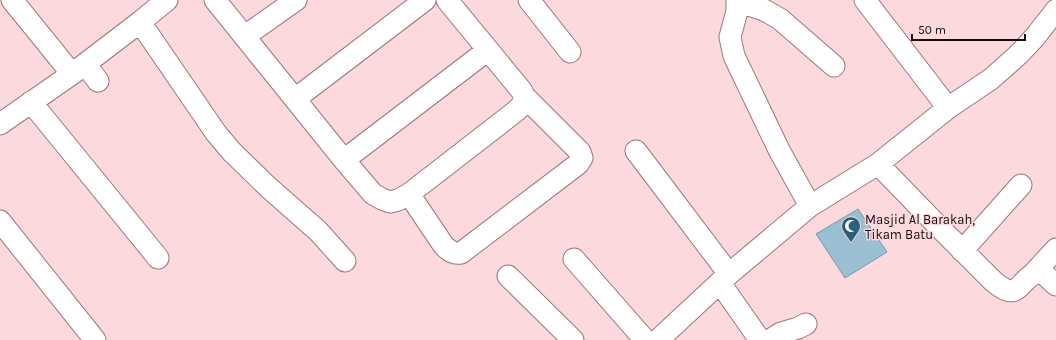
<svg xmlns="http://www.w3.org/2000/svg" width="1056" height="340" viewBox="0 0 1056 340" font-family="Karla,sans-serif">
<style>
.building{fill:#9abed2;stroke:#769aad}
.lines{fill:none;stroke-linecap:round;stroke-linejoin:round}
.minor-casing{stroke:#9c767c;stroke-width:23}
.minor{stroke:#fff;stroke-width:21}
.labels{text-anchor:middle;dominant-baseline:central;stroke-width:3;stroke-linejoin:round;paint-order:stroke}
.poi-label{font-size:13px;fill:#16090b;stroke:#fbd9dd;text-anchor:start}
</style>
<rect width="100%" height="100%" fill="#fbd9dd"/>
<path class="building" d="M858,209l29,43 -42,26 -29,-44z"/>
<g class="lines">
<g class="minor-casing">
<path id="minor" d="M12,0l60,74
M215,0l129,160 29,34 9,5 8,3 8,-2 11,-6 107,-83 6,-6 3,-8
M529,0l41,52
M737,0v11l-7,26 4,19 45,94 31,56
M865,0l83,108
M737,1l27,9 16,9 54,47
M140,22l76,111 16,19 36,35 50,44 27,30
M245,36l51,-36
M85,64l13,17
M295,99l130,-99
M31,102l127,156
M0,124l72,-50 68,-52 27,-22
M636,151l93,123
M344,160l144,-110
M878,164l61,63 55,55c27,22 23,-3 44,-10l7,3 11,10
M409,194l35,52c6,5 9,8 17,7l117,-89 4,-6 -2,-6 -55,-55 -4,-7 -74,-90
M0,221l95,119
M962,251l59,-66
M574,259l71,81
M1033,274l23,-25
M508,276l65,64
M720,283l40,57
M658,340l71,-66 81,-68 68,-42 70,-56 43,-29 27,-24 17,-18 21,-27
M770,340l11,-7 17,-5 8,-4"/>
</g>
<use href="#minor" class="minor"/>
</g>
<defs>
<g id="mosque-pin" transform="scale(1)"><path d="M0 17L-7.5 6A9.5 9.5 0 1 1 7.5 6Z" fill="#29617b" stroke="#fbd9dd"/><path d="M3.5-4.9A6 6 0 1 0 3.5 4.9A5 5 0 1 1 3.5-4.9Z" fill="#fff"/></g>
</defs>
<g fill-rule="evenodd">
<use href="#mosque-pin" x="851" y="226"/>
</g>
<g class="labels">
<g class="poi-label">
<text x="865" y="219">Masjid Al Barakah,<tspan x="865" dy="15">Tikam Batu</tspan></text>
</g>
</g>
<path d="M912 34v6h113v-6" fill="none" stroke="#16090b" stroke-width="2"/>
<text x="918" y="34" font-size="12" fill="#16090b" stroke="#fbd9dd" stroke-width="3" paint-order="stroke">50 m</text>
</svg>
